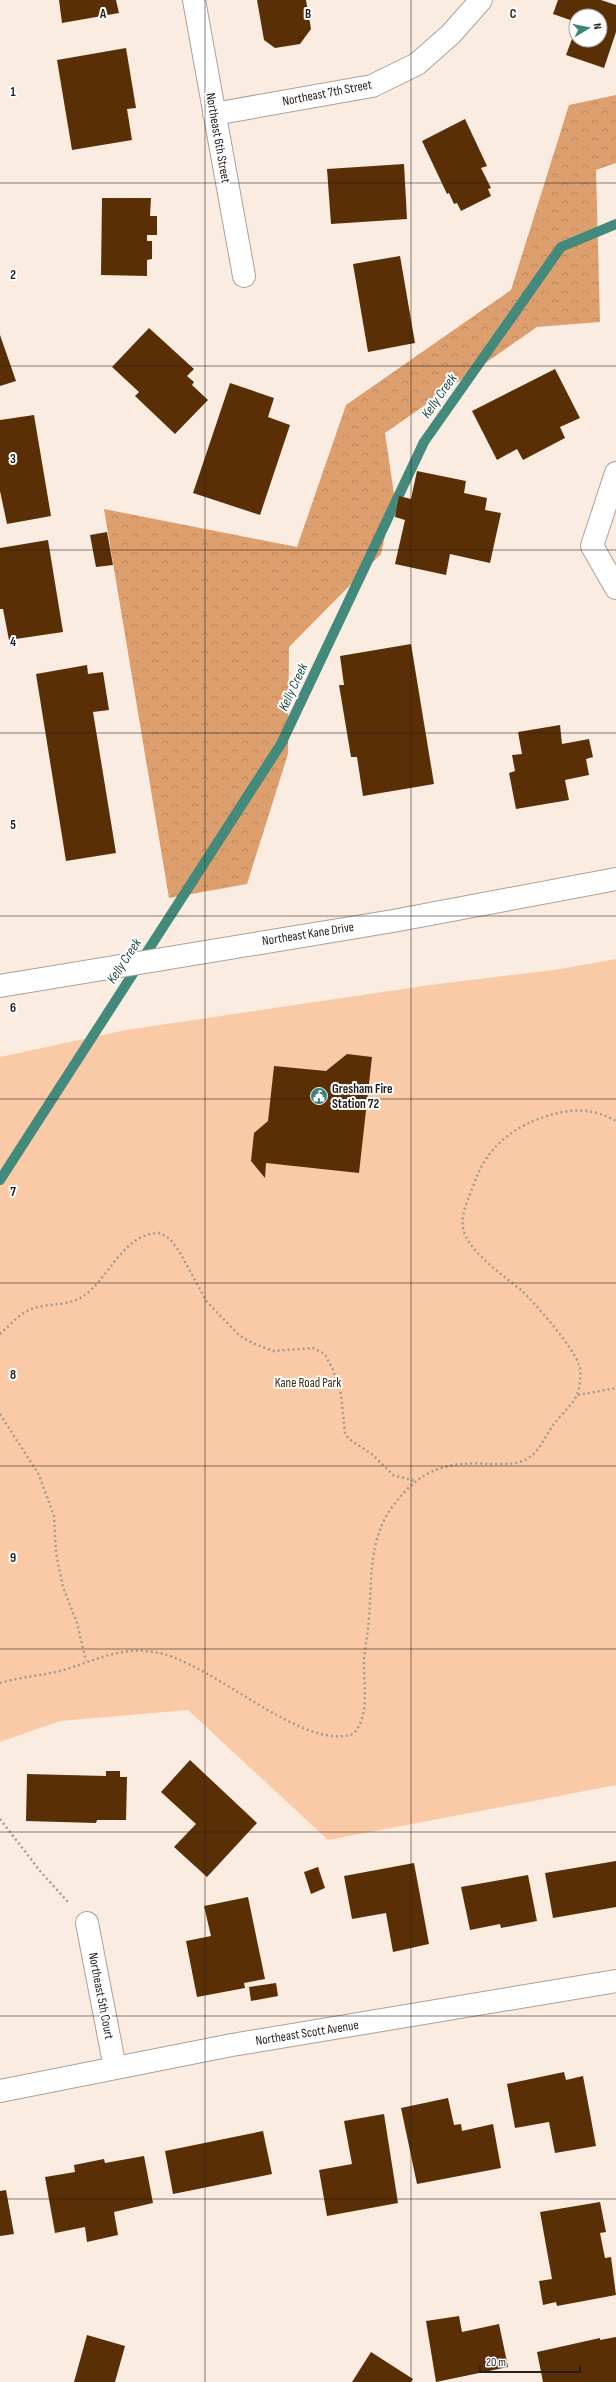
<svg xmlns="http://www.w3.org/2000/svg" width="616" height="2382" viewBox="0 0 616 2382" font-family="'Sofia Sans Condensed',sans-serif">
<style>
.green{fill:#facaa6}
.forest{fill:url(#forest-crowns)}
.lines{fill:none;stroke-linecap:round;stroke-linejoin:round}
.stream{stroke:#438a7d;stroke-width:10}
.building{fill:#5a2f06}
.minor-casing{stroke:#ada097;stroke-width:24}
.major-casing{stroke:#ada097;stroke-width:24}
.path{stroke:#a59b93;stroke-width:2.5;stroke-dasharray:2 3;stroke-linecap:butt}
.minor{stroke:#fff;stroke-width:22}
.major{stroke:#fff;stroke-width:22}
.grid{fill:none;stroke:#241f1c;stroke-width:1;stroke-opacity:0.55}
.labels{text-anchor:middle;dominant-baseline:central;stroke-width:4;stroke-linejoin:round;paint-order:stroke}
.street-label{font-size:13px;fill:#241f1c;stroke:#fff}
.poi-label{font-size:13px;font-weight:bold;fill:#241f1c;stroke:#fff;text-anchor:start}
.park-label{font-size:13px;fill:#412711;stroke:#fff}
.water-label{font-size:14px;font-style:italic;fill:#204d46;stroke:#fff}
.grid-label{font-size:13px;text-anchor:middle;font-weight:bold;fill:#241f1c;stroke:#fff;stroke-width:4;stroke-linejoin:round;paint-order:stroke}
</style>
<defs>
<pattern id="forest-crowns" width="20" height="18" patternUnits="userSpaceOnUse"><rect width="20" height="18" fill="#de9f6e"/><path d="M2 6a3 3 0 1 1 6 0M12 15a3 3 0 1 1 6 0" fill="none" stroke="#be885f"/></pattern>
</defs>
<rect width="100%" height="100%" fill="#faece1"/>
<path class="green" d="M616,959v826l-288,55 -140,-130 -128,11 -60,21v-685l126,-27 304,-45 124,-15z"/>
<path class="forest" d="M616,95v68l-20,7 4,152 -63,5 -152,106 9,61 -13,60 -92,93 -1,107 -41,130 -78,14 -65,-389 193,38 49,-142 165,-115 58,-185z"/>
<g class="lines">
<path class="stream" d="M0,1180l281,-436 143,-302 137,-195 55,-23"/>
</g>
<path class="building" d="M59,0h57l3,13 -57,10z
M257,0h49l5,29 -11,15 -25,4 -11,-8z
M558,0h43l15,5v27l-12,36 -38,-13 10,-27v12h24v-24h-24v6l-23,-8z
M126,48l10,60 -9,1 5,31 -60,10 -15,-90z
M465,119l22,47 -6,2 10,20 -3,1 3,7 -30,15 -4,-8 -3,1 -5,-11 -2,1 -25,-53z
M404,164l3,55 -76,5 -4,-55z
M102,198h49l-1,18h7v19h-10v6h5v18l-5,1v16l-46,-1z
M400,256l15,87 -47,9 -15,-88z
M149,328l45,41 -7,7 7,6 -2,3 16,15 -33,34 -40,-38 4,-4 -27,-25z
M0,335l16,46 -16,5z
M555,369l25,49 -20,9 5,11 -42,22 -6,-11 -20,11 -25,-49z
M230,383l44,15 -6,19 22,8 -30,90 -67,-22z
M34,415l17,101 -44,8 -7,-33v-71z
M417,471l49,10 -2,12 23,5 -2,12 16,3 -11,50 -40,-9 -4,21 -51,-11 10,-44 -10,-3 4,-21 12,3z
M107,532l6,33 -17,2 -6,-32z
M48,540l15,92 -54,8 -6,-31h-3v-61z
M411,644l23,140 -71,12 -6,-39h-6l-12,-72h5l-4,-29z
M87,665l1,9 15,-2 6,38 -16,2 23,141 -50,8 -30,-187z
M560,725l2,19 27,-5 4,18 -7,2 3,16 -24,5 4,20 -53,9 -7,-36 6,-2 -3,-16 10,-1 -4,-22z
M347,1054l25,3 -13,116 -93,-10 -1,15 -14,-17 3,-28 14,-12 6,-55 52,5z
M190,1760l67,63 -50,54 -33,-30 22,-23 -35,-32z
M106,1771h14v6h7l-1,43h-29l-1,3 -70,-2 1,-47 79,2z
M616,1861v46l-63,11 -8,-45z
M414,1863l15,81 -36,8 -7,-39 -34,6 -8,-43z
M318,1867l7,21 -14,6 -7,-22z
M528,1875l9,46 -36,7 -1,-4 -30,6 -9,-43z
M248,1897l17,82 -21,4 1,5 -48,9 -11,-56 25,-5 -7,-30z
M276,1983l2,13 -27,5 -2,-14z
M564,2072l2,8 17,-4 13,70 -41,7 -6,-31 -34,6 -8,-44z
M448,2098l6,27 7,-1 1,7 31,-7 8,44 -84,16 -16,-76z
M384,2114l14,89 -71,13 -8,-46 33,-6 -8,-43z
M263,2131l9,43 -99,20 -8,-43z
M144,2156l9,47 -39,9 4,23 -31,7 -2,-15 -30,6 -10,-56 30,-5 -1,-7 30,-6 1,4z
M6,2190l8,44 -14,2v-45z
M600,2202l6,30 -6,1 5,25 6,-1 5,38 -59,11 -1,-4 -13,3 -4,-24 13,-2 -12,-67z
M459,2316l3,16 37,-8 9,43 -72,15 -10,-61z
M87,2335l38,11 -10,36h-41z
M616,2337v45h-73l-6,-30 63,-14v2z
M371,2352l42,27 -2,3h-59z"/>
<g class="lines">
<g class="minor-casing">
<path id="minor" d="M194,0l50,276
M214,114l158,-28 45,-22 34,-30 30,-34
M616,473l-24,73 24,42
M87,1923l28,145
M0,2091l232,-46 384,-64"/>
</g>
<g class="major-casing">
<path id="major" d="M0,986l393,-65 223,-42"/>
</g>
<path class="path" d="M0,1334c10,-9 21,-22 34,-26 15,-5 34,-2 48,-11 26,-16 41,-65 78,-64l10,6 9,12 28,51 33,34 15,8 18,7 40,-3 12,6 8,16 8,24 4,39 4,6 24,16 20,20 22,6
M578,1395l38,-7
M0,1414l39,61 15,41 2,37 7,34 14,36 9,38
M0,1683c19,-6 40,-7 60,-12 32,-9 60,-25 94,-19 58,9 148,100 199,82 18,-18 10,-52 11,-74 1,-14 4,-27 5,-41 3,-39 -1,-80 24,-113 27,-37 54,-45 98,-42 13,0 29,1 39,-7 11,-8 16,-23 24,-33 7,-10 21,-21 24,-32 2,-9 4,-19 1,-27 -5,-17 -44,-62 -58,-75 -18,-15 -53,-38 -58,-62 -3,-16 9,-37 14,-52 12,-30 39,-51 70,-60 25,-8 46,-8 69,5
M0,1819l40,52 28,31"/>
<use href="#minor" class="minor"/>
<use href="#major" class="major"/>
</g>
<path class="grid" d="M205,0v2382M411,0v2382M0,183h616M0,366h616M0,550h616M0,733h616M0,916h616M0,1099h616M0,1283h616M0,1466h616M0,1649h616M0,1832h616M0,2016h616M0,2199h616"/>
<defs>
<g id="civic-disc" transform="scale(0.9)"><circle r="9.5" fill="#3f8478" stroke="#fff"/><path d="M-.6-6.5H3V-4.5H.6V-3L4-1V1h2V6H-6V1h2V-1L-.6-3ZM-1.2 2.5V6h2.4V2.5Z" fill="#fff"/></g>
</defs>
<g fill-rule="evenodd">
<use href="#civic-disc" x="319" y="1096"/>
</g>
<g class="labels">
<g class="street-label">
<text transform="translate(327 93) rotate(-11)">Northeast 7th Street</text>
<text transform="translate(218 138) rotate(80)">Northeast 6th Street</text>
<text transform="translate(308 934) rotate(-9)">Northeast Kane Drive</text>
<text transform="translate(101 1996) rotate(79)">Northeast 5th Court</text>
<text transform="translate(307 2033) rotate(-9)">Northeast Scott Avenue</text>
</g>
<g class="poi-label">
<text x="332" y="1089">Gresham Fire<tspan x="332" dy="15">Station 72</tspan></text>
</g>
<g class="park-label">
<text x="308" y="1383">Kane Road Park</text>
</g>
<g class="water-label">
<text transform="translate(439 396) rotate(-55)">Kelly Creek</text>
<text transform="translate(293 687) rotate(-65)">Kelly Creek</text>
<text transform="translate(124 961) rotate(-57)">Kelly Creek</text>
</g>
</g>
<g class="grid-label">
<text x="103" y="18">A</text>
<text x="308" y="18">B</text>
<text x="513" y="18">C</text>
<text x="13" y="96">1</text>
<text x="13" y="279">2</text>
<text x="13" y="463">3</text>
<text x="13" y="646">4</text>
<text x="13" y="829">5</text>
<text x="13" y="1012">6</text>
<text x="13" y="1196">7</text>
<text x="13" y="1379">8</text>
<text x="13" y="1562">9</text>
</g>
<g transform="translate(588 28) rotate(80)"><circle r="19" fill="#ffffff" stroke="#a7a5a4"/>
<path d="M0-3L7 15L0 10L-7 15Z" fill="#3f8478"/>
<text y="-6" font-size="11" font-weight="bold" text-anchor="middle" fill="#241f1c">N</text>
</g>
<path d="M480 2366v6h100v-6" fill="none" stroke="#241f1c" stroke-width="2"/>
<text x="486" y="2366" font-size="12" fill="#241f1c" stroke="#ffffff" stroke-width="3" paint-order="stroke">20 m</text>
</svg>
